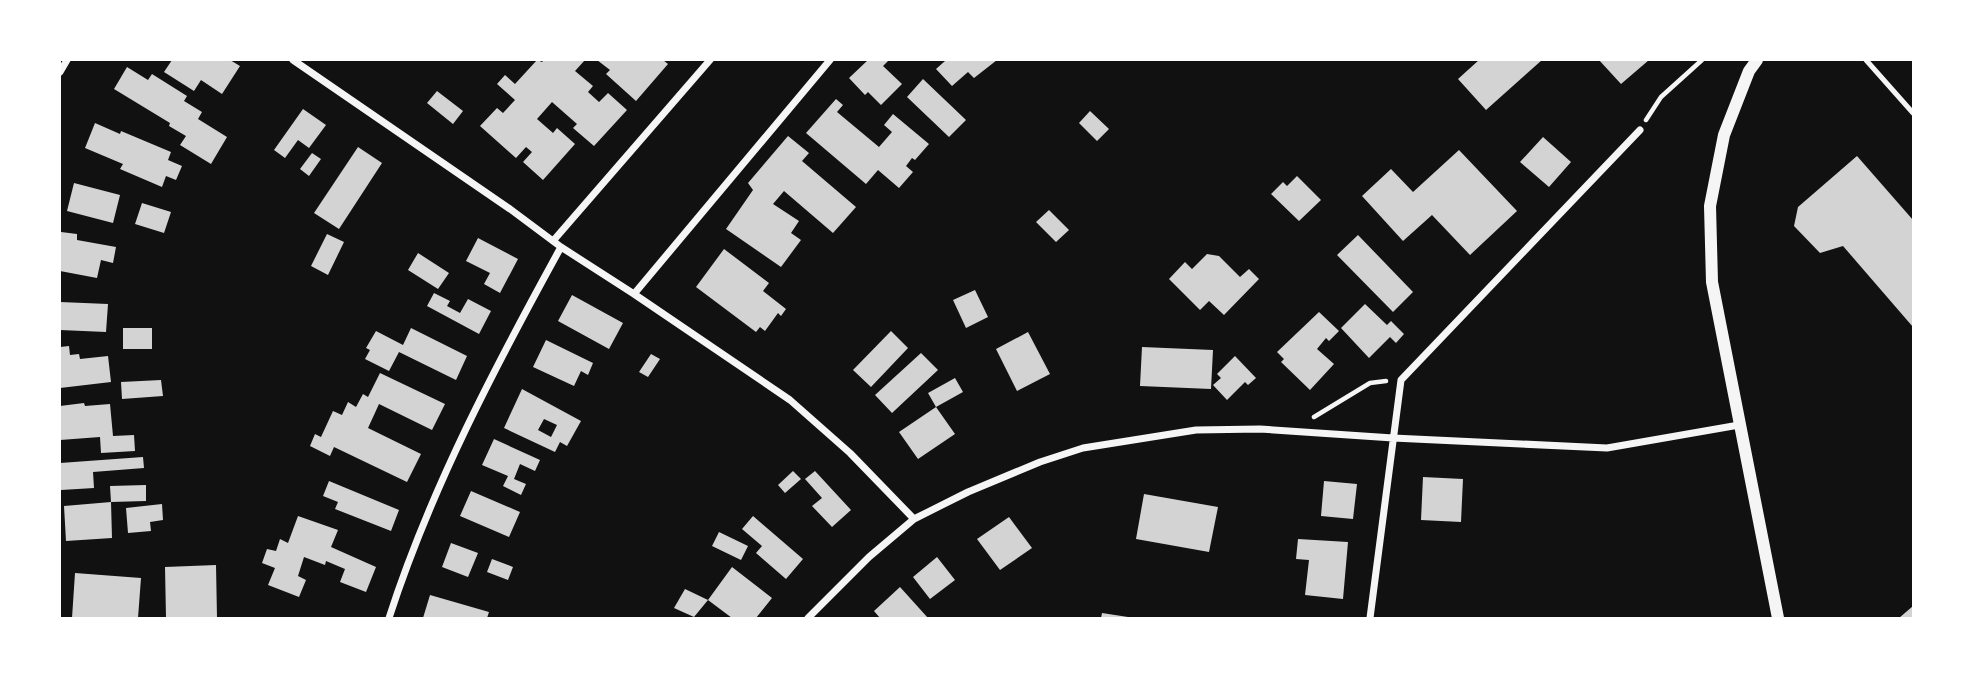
<svg xmlns="http://www.w3.org/2000/svg" width="1973" height="678" viewBox="0 0 1973 678" font-family="Quicksand,sans-serif">
<style>
.building{fill:#d3d3d3;fill-rule:evenodd}
.lines{fill:none;stroke-linecap:round;stroke-linejoin:round}
.path{stroke:#f5f5f5;stroke-width:4.5}
.service{stroke:#f5f5f5;stroke-width:5}
.minor{stroke:#f5f5f5;stroke-width:7}
.tertiary{stroke:#f5f5f5;stroke-width:12}
</style>
<rect width="100%" height="100%" fill="#111"/>
<path class="building" d="M172,60h58l10,6 -18,28 -21,-14 -7,11 -30,-19z
M537,60l5,2 2,-2h41l-10,11 18,15 -5,6 11,10 9,-9 19,17 -33,36 -21,-18 4,-4 -25,-22 -15,17 16,14 4,-5 18,16 -32,36 -20,-18 9,-10 -6,-5 -10,11 -36,-32 17,-18 6,5 12,-13 -18,-16 8,-9 10,9z
M597,60h66l5,4 -32,37 -30,-27 4,-4z
M868,60h21l-6,6 19,18 -21,21 -13,-13 -3,3 -16,-17z
M944,60h53l-23,18 -6,-6 -16,14 -16,-17 9,-8z
M1479,60h63l-56,50 -28,-31z
M1599,60h50l-28,24z
M127,67l21,13 4,-6 35,22 -3,5 18,11 -4,7 29,18 -16,27 -31,-19 6,-9 -17,-10 1,-3 -56,-34z
M923,79l43,41 -17,17 -42,-40z
M437,91l26,20 -10,13 -26,-21z
M836,99l7,6 -6,7 42,35 13,-15 -8,-7 9,-11 36,30 -14,16 -3,-2 -6,8 7,6 -14,16 -21,-18 -12,14 -60,-51z
M303,109l23,16 -17,23 -11,-8 -13,18 -11,-8z
M1090,111l19,18 -12,12 -18,-18z
M95,123l25,11 1,-3 50,21 -3,8 14,6 -6,14 -10,-4 -4,11 -42,-18 3,-5 -38,-16z
M788,136l21,17 -7,8 54,46 -23,26 -49,-42 -11,13 26,17 -8,12 10,7 -20,27 -55,-38 27,-39 -5,-7z
M1543,137l28,25 -22,25 -29,-25z
M358,147l24,16 -43,66 -25,-16z
M1459,150l58,61 -47,44 -38,-40 -29,26 -41,-45 29,-27 22,23z
M312,153l9,6 -12,17 -9,-7z
M1857,156l56,64v107l-70,-81 -23,7 -26,-27 4,-19z
M1297,176l24,24 -22,21 -28,-27 12,-12 4,4z
M74,183l46,12 -7,28 -46,-12z
M142,203l29,9 -7,21 -29,-9z
M1049,210l20,20 -13,12 -20,-20z
M61,232l16,2v6l39,7 -3,16 -12,-3 -4,18 -37,-7z
M327,234l17,8 -16,33 -17,-9z
M1358,235l55,57 -20,20 -56,-57z
M478,238l40,21 -18,34 -16,-9 6,-11 -24,-12z
M724,249l45,34 -6,8 23,18 -5,7 -3,-3 -13,18 -5,-4 -4,5 -60,-45z
M418,253l31,20 -11,16 -30,-19z
M1207,254l12,2 21,21 9,-8 10,10 -35,36 -15,-14 -9,9 -31,-31 16,-17 7,7z
M975,290l13,27 -22,11 -13,-28z
M434,293l16,8 -3,5 13,7 8,-14 23,12 -12,23 -52,-28z
M572,295l51,28 -14,26 -51,-28z
M60,302l48,2 -2,28 -46,-2z
M1365,304l22,21 4,-4 13,13 -8,9 -6,-6 -21,21 -28,-30z
M1319,312l20,19 -10,10 -3,-3 -9,11 17,15 -24,26 -29,-28 3,-3 -7,-7z
M123,328h29v21h-29z
M411,328l56,28 -11,24 -57,-28 -10,19 -24,-12 5,-9 -4,-2 10,-17 27,14z
M891,331l17,17 -37,39 -18,-17z
M1028,332l22,42 -33,17 -21,-42z
M546,340l47,23 -5,12 -7,-4 -7,15 -41,-19z
M69,346l1,9 9,-1 1,5 28,-3 3,26 -51,6v-41z
M1142,347l71,3 -2,39 -71,-3z
M921,353l17,17 -46,43 -17,-18z
M651,354l9,5 -12,18 -9,-5z
M1235,356l21,22 -8,7 -3,-3 -18,18 -14,-15 8,-7 -4,-4z
M380,373l65,31 -13,26 -53,-26 -5,11 -6,13 53,26 -14,28 -73,-35 -4,9 -20,-10 5,-12 6,3 12,-26 9,4 6,-13 8,5 7,-13 5,3z
M955,378l8,14 -27,15 -8,-14z
M161,380l2,16 -41,3 -1,-17z
M522,389l59,32 -14,25 -7,-4 -5,10 -51,-24zM544,419l13,6 -6,12 -13,-7z
M84,403l1,3 25,-2 3,32 21,-1 1,16 -34,2 -1,-16 -40,3v-34z
M936,407l19,27 -37,25 -19,-27z
M494,439l46,21 -5,11 -15,-7 -6,15 12,5 -5,11 -18,-9 5,-10 -26,-11z
M143,457l1,11 -51,4 1,16 -33,2 -1,-27z
M793,471l8,8 -16,14 -7,-8z
M815,471l36,39 -19,17 -20,-21 10,-8 -17,-19z
M1423,477l40,2 -2,43 -40,-2z
M329,481l70,29 -8,21 -56,-22 3,-7 -15,-6z
M1324,481l33,3 -4,35 -32,-3z
M146,485v16l-35,1 -1,-16z
M471,491l49,21 -11,25 -49,-21z
M1144,494l74,13 -9,45 -73,-13z
M111,502l1,36 -46,3 -2,-35z
M162,504l1,16 -13,2 1,9 -23,2 -2,-25z
M298,516l40,14 -7,17 45,20 -10,25 -26,-10 5,-13 -19,-8 -1,4 -21,-8 -6,19 8,4 -7,17 -31,-12 7,-17 -13,-5 5,-14 9,2 4,-12 8,4z
M753,516l50,43 -17,20 -30,-26 6,-7 -20,-17z
M1009,517l23,31 -32,22 -23,-31z
M719,532l29,14 -7,14 -29,-14z
M1298,539l50,3 -5,57 -38,-4 4,-35 -13,-1z
M451,543l27,10 -10,24 -26,-10z
M937,557l18,23 -25,19 -17,-22z
M492,559l21,8 -5,13 -21,-8z
M216,565l1,53h-51l-1,-51z
M732,567l40,31 -16,20h-24l-24,-18z
M75,573l66,5 -3,40h-66z
M900,587l28,31h-48l-6,-7z
M685,589l23,11 -14,17 -20,-9z
M430,595l59,17 -2,6h-64z
M1913,606v12h-14z
M1102,613l26,4v1h-27z"/>
<g class="lines">
<path class="path" d="M1646,120l15,-23 41,-37
M1314,417l56,-34 16,-2"/>
<path class="service" d="M1866,60l47,53"/>
<path class="minor" d="M293,60l217,149 51,38 73,47 156,106 60,53 64,66
M60,72l7,-12
M553,241l157,-181
M634,294l196,-234
M389,618c42,-130 106,-251 172,-371
M808,618l61,-61 45,-38 54,-27 72,-30 43,-14 113,-18 64,-1 133,9 214,10 132,-23
M1370,618l31,-238 239,-250"/>
<path class="tertiary" d="M1757,60l-8,11 -25,64 -14,71 2,76 66,336"/>
</g>
<rect width="1973" height="678" fill="none" stroke="#ffffff" stroke-width="122"/>
</svg>
